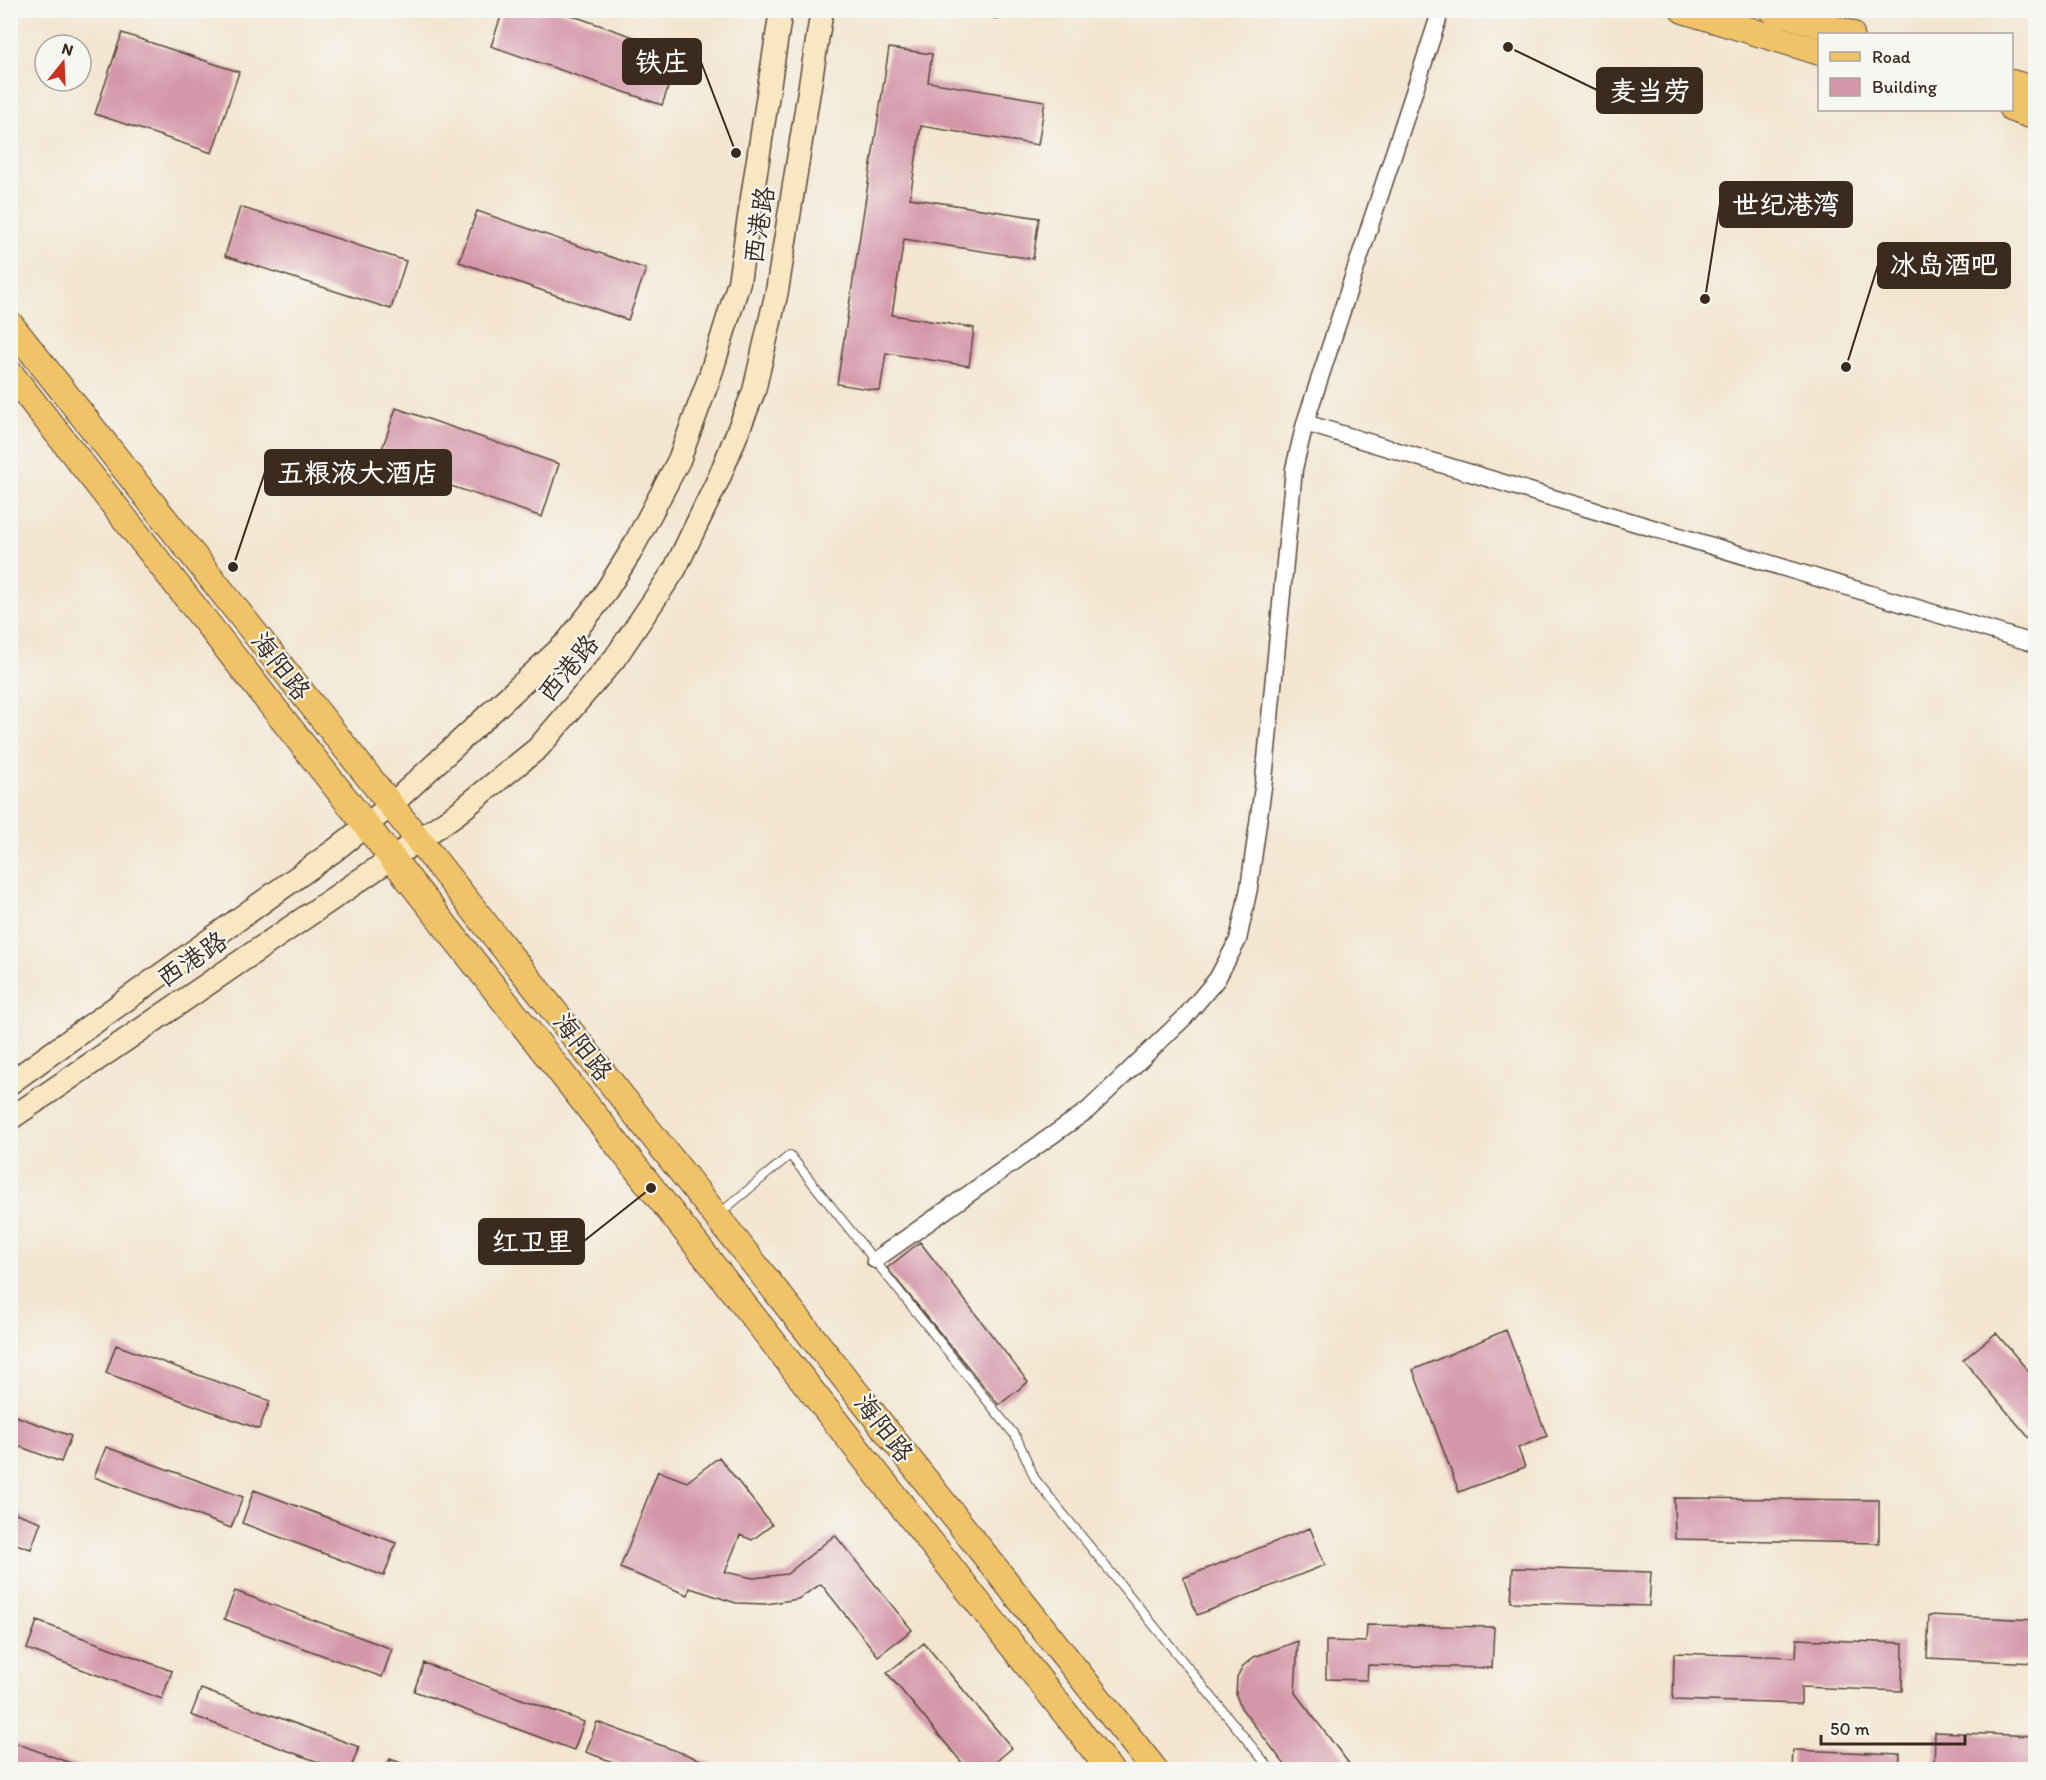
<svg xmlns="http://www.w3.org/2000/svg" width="2046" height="1780" viewBox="0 0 2046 1780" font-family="Itim,'LXGW WenKai TC',sans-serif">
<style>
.building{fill:#d496a9}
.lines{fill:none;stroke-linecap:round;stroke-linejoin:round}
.service-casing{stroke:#574639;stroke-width:10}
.minor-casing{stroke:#574639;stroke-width:19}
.secondary-casing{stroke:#574639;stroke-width:25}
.primary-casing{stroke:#574639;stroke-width:28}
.service{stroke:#fff;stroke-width:8}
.minor{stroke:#fff;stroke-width:16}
.secondary{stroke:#f9e7c3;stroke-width:22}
.primary{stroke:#f1c369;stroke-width:26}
.labels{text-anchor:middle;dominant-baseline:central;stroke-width:4.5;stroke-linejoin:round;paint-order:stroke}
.street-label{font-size:26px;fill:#3b2a1e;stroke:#f6f6f2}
.leader{fill:none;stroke:#3b2a1e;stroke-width:2}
.callout-dot{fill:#3b2a1e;stroke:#f6f6f2;stroke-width:2}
.callout{fill:#3b2a1e;stroke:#3b2a1e;stroke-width:2}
.callout-label{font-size:27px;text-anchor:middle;font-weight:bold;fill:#fff}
</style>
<rect width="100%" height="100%" fill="#f6f6f2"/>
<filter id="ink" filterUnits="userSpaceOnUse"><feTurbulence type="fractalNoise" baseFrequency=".0167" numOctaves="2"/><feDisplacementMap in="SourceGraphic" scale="12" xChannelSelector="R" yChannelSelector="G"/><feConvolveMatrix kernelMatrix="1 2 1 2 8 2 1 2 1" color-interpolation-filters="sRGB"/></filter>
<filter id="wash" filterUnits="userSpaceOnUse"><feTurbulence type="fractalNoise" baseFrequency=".008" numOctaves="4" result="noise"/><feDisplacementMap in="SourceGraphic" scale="24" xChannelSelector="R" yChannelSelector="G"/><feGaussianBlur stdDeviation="1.35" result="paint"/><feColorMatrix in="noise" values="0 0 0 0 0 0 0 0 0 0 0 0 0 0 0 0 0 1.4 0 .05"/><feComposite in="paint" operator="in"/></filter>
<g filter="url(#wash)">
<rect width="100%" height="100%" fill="#f3e5cf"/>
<g id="blocks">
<path class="building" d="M503,10h53l124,43 -18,52 -171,-59z
M956,10h44l-2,9z
M122,33l117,39 -27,81 -117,-39z
M889,48l43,6 -4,28 117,19 -7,44 -117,-19 -11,72 129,20 -6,41 -129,-20 -12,76 82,13 -5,38 -83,-13 -6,38 -43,-7z
M240,207l166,54 -15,48 -166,-53z
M477,211l169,58 -18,51 -169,-58z
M396,408l163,56 -17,53 -164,-56z
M920,1242l108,140 -29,23 -112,-137z
M1506,1330l41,106 -29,12 7,19 -66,25 -46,-122z
M1996,1333l40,47v66l-73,-86z
M116,1345l154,56 -11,28 -153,-56z
M10,1414l61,22 -10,26 -51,-19z
M106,1447l137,50 -12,31 -137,-51z
M719,1457l53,68 -20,15 -12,-5 -15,37 28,6 34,-4 48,-39 77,95 -34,26 -57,-72 -23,15 -32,5 -30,-1 -46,-15 -2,7 -68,-27 38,-97 29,11z
M254,1490l142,53 -12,33 -142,-53z
M1674,1498l205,2v43l-204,-4z
M10,1511l31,11 -10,27 -21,-7z
M1310,1528l15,37 -128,50 -14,-37z
M1513,1568l138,4 -2,34 -138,-4z
M235,1591l157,58 -10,28 -158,-58z
M1929,1615l107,5v43l-109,-5z
M37,1621l135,50 -10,28 -135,-50z
M1367,1625l127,2 -2,41 -124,-3 -1,15 -41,-1v-38l40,1z
M1797,1639l106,4 -1,48 -101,-4v17l-128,-4 1,-47 122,4z
M1298,1641l-3,52 59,77h-65l-48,-62 -5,-13 1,-18 6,-11 11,-9z
M924,1643l88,105 -26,22h-18l-81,-97z
M424,1663l160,59 -10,28 -160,-59z
M201,1689l158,58 -9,23h-10l-149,-55z
M597,1722l129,47v1h-91l-49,-18z
M1935,1732l101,4v34h-102z
M10,1741l77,28v1h-77z
M1793,1750l107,4 -1,16h-107z
M390,1759l27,10v1h-31z
M1688,1765l75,3v2h-75z"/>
</g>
</g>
<g filter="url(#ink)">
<use href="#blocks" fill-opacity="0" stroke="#574639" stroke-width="1.5"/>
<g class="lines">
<g class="service-casing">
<path id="service" d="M719,1214l71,-59 227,283 18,41 236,291"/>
</g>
<g class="minor-casing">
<path id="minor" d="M1305,423l731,221
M875,1260l213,-150 96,-92 33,-39 21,-39 11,-52 15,-108 30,-311 11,-46 136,-413"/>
</g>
<g class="secondary-casing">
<path id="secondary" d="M10,1083l325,-233 55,-44 176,-163 35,-44 29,-46 49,-93 31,-84 29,-94 42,-272
M10,1119l445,-304 83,-67 77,-90 60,-89 44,-91 35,-87 23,-100 45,-281"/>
</g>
<g class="primary-casing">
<path id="primary" d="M1683,10l137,42
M1772,10l79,24
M2012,83l24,7
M2012,109l24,8
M10,324l1145,1446
M10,373l1100,1397"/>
</g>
<use href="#service" class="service"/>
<use href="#minor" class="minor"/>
<use href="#secondary" class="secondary"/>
<use href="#primary" class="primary"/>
</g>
</g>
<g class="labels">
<g class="street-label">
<text transform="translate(759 225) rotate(-81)">西港路</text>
<text transform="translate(281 666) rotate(52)">海阳路</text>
<text transform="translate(568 668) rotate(-50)">西港路</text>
<text transform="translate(192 959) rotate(-34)">西港路</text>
<text transform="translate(583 1047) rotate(52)">海阳路</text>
<text transform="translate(884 1428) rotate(52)">海阳路</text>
</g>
</g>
<path class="leader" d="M736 153L701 62M1508 47L1597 90M1705 299L1720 204M1846 367L1878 265M233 567L265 472M651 1188L584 1241"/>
<g class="callout-dot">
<circle cx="736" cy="153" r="6"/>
<circle cx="1508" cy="47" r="6"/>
<circle cx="1705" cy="299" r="6"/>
<circle cx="1846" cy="367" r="6"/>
<circle cx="233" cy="567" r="6"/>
<circle cx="651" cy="1188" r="6"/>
</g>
<g class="callout">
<rect x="623" y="39" width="78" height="45" rx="6"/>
<rect x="1597" y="68" width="105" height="45" rx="6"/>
<rect x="1720" y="182" width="132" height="45" rx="6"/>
<rect x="1878" y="243" width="132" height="45" rx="6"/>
<rect x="265" y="450" width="186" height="45" rx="6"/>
<rect x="479" y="1219" width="105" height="45" rx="6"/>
</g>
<g class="callout-label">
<text x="662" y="71">铁庄</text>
<text x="1650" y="100">麦当劳</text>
<text x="1786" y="214">世纪港湾</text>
<text x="1944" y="274">冰岛酒吧</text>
<text x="358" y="482">五粮液大酒店</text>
<text x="532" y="1251">红卫里</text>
</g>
<rect width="2046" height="1780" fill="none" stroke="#f6f6f2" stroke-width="36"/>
<rect x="1818" y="33" width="195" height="78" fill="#f6f6f2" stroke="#aba49d" stroke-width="1.5"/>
<rect x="1830" y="52" width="30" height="9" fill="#f1c369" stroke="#aba49d" stroke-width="1.5"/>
<text x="1872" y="63" font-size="18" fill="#3b2a1e">Road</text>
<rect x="1830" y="78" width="30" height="18" fill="#d496a9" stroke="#aba49d" stroke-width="1.5"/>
<text x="1872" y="93" font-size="18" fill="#3b2a1e">Building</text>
<g transform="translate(63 63) rotate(18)"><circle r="28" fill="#f6f6f2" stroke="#aba49d" stroke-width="1.5"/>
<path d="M0-4.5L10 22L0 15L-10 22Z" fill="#c8321e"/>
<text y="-9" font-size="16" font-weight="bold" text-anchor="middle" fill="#3b2a1e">N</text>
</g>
<path d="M1821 1735v9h144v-9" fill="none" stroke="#3b2a1e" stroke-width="3"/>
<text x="1830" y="1735" font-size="18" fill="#3b2a1e" stroke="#f6f6f2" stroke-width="4.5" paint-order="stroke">50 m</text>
</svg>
